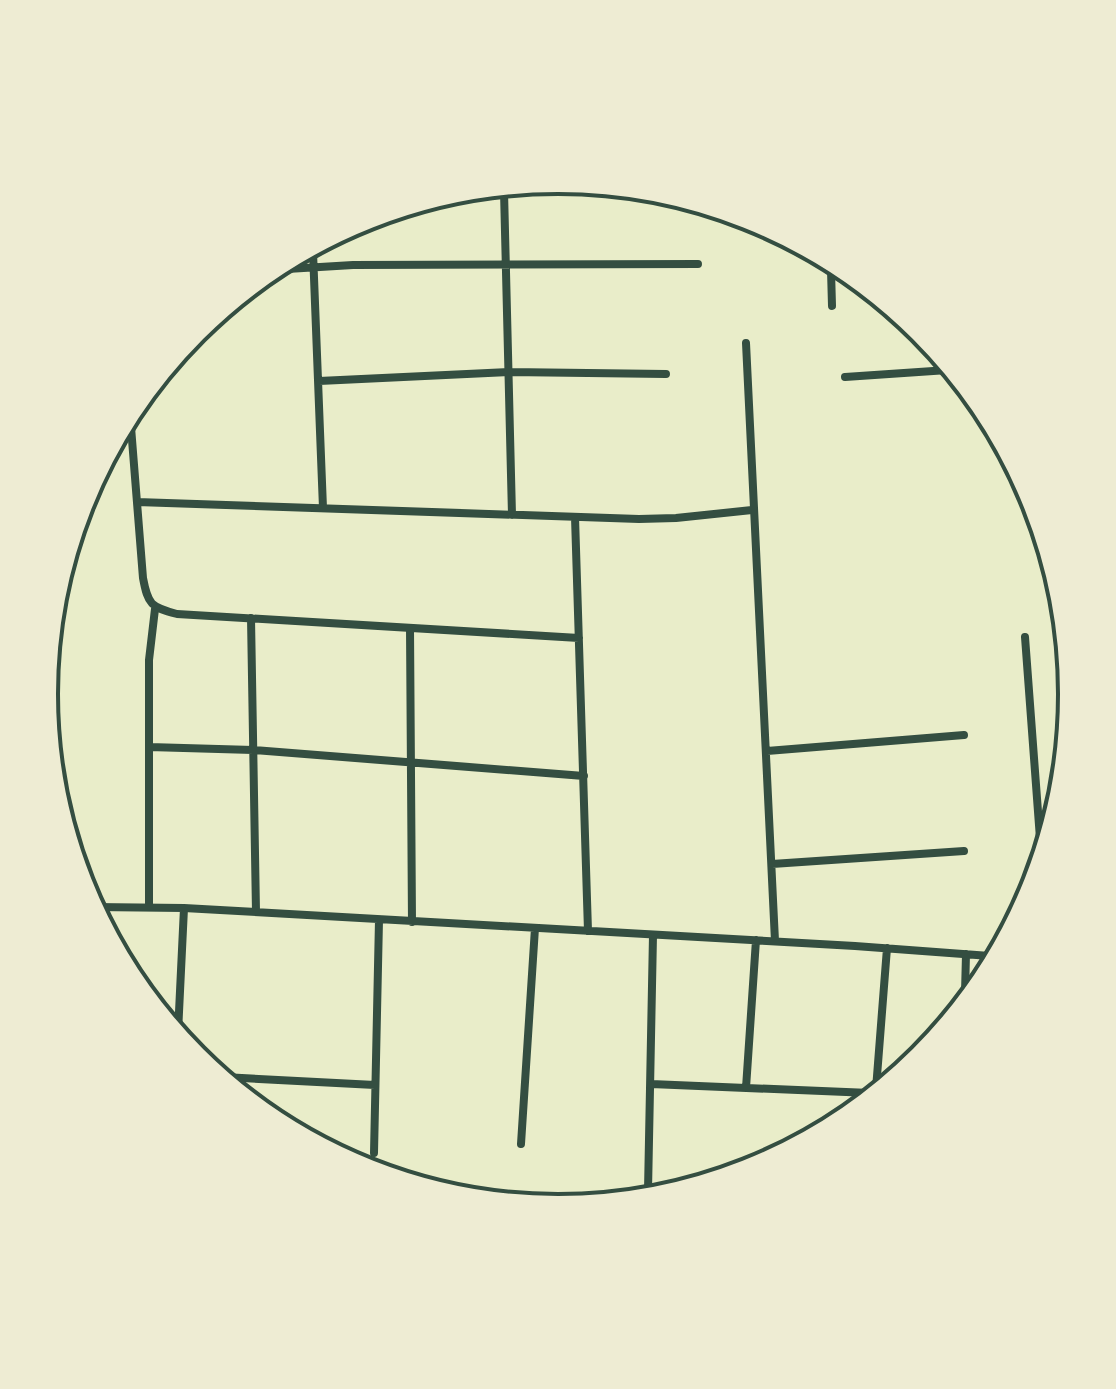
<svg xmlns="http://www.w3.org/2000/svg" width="1116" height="1389" viewBox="0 0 1116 1389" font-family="'Asap Condensed',sans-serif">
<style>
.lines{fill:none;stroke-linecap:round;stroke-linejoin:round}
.minor{stroke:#344e41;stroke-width:8}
.rim{fill:none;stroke:#344e41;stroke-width:4}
</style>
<rect width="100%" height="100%" fill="#e9edc9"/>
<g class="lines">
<path class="minor" d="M504,191l8,324
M313,252l10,256
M287,269l66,-4 345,-1
M831,270l1,36
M746,343l29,598
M845,377l103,-7
M319,381l190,-9 157,2
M131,427l12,151c5,27 8,29 34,36l402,24
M137,502l502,17 37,-1 76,-8
M575,517l13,414
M251,618l5,294
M410,628l2,294
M1025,637l16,215
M149,747l104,3 331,26
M767,751l197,-16
M772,864l192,-13
M94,907l90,1 671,38 135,10
M149,907v-247l6,-51
M965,993l1,-39
M178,1033l6,-125
M223,1077l152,8
M651,1084l219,9
M746,1088l10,-148
M876,1089l11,-141
M521,1144l14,-216
M374,1153l5,-233
M648,1191l5,-256"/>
</g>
<path d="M0 0H1116V1389H0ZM58 694a500 500 0 1 1 1000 0a500 500 0 1 1-1000 0Z" fill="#eeecd3" fill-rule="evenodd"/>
<path class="rim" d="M58 694a500 500 0 1 1 1000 0a500 500 0 1 1-1000 0Z"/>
</svg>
